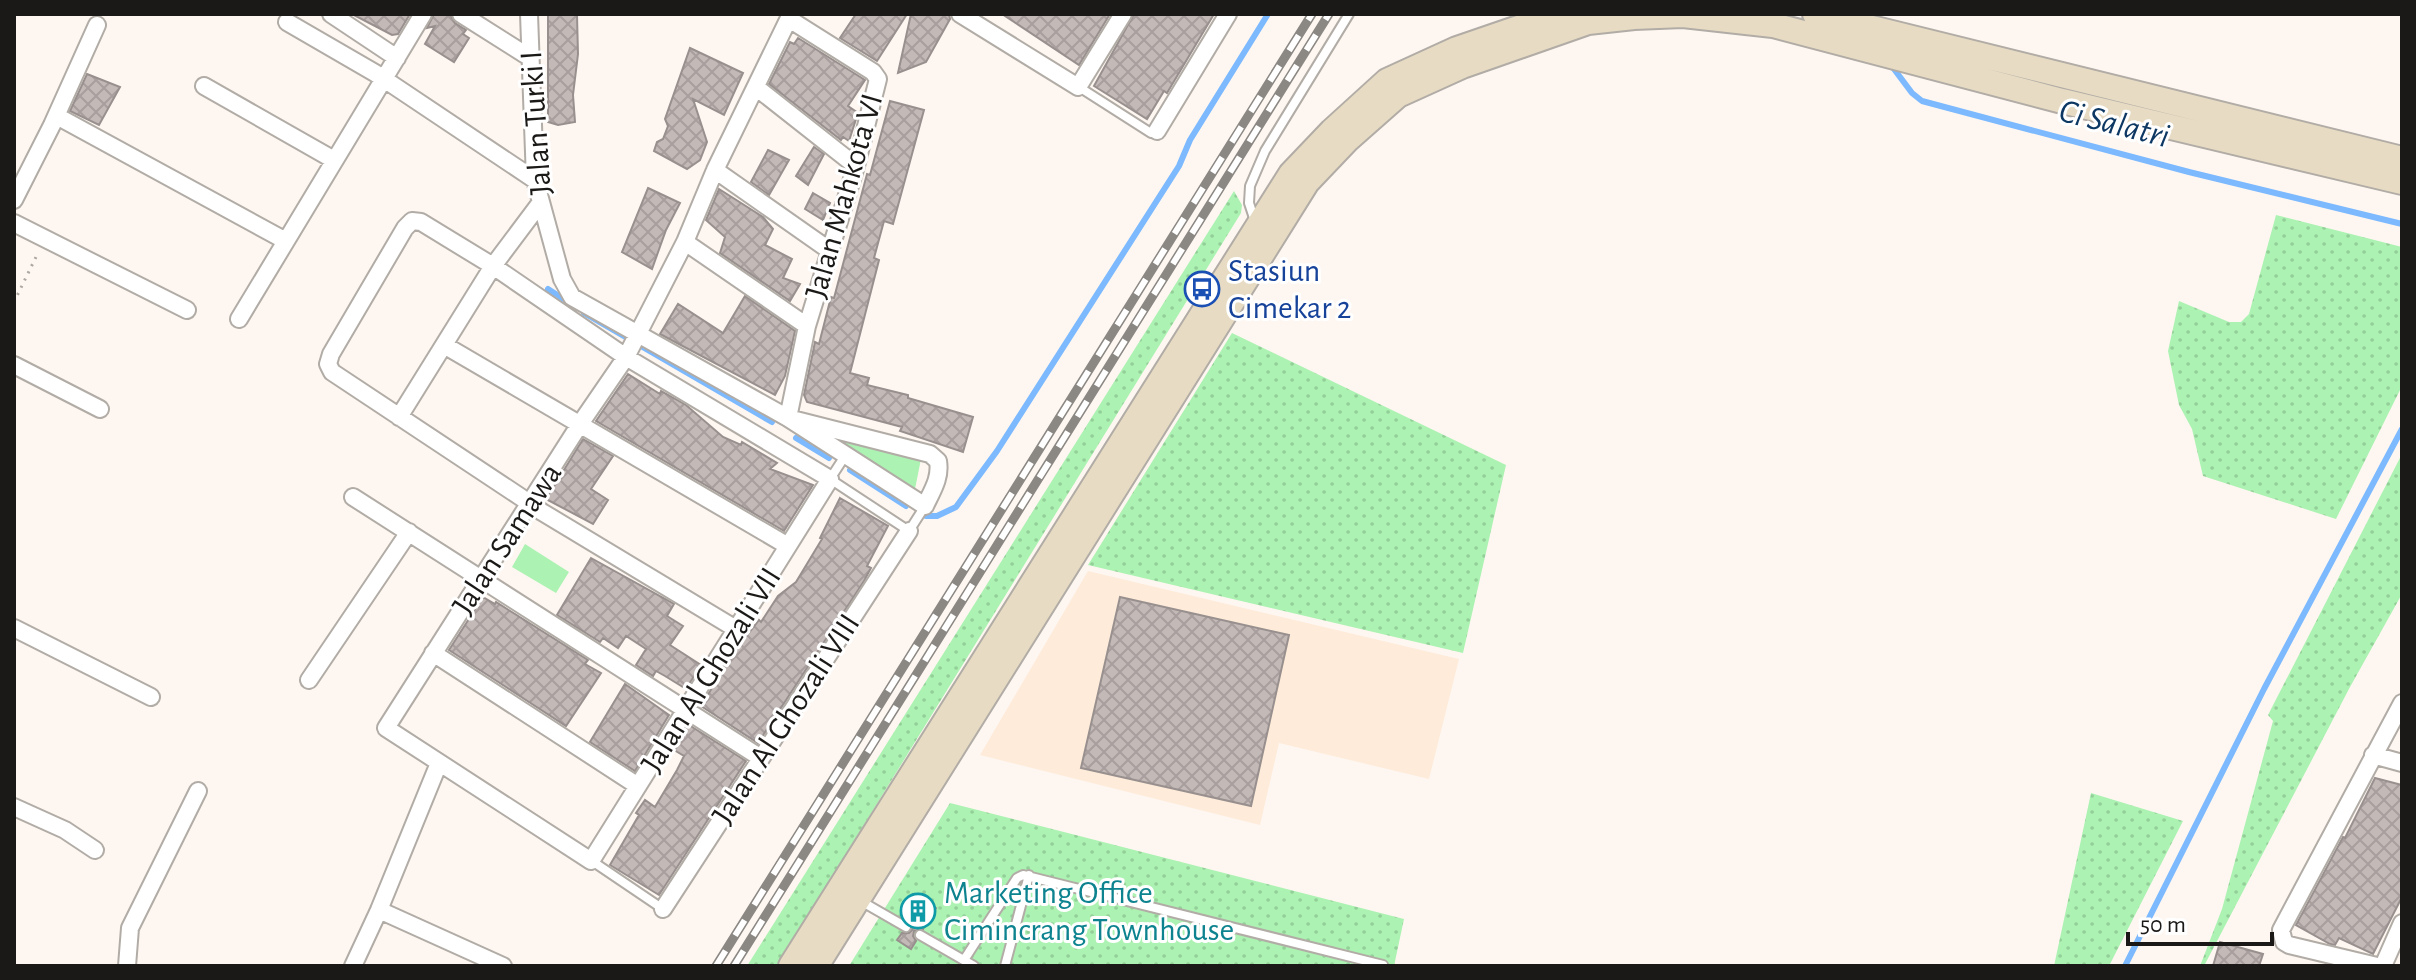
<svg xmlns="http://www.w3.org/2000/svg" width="2416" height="980" viewBox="0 0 2416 980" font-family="'Alegreya Sans',sans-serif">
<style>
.commercial{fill:#feebda}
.grass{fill:url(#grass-dots)}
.garden{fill:#acf2b2}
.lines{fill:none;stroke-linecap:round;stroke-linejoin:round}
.stream{stroke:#7cb9fe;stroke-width:6}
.building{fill:url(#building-cross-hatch);stroke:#98908e;stroke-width:2}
.lane-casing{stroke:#b2aca6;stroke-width:12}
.street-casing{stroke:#b2aca6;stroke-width:20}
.secondary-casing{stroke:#b2aca6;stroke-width:28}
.path{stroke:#aca7a2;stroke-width:3;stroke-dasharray:2 6;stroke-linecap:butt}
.lane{stroke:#fff;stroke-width:8}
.street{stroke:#fff;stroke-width:16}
.secondary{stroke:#e7dcc3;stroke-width:24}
.rail-casing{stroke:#8b8783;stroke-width:9}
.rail{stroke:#fff;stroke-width:6;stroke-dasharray:18;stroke-linecap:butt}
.labels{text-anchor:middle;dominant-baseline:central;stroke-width:6;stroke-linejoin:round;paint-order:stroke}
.street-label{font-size:32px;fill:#1b1917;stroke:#fff}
.transit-label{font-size:32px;fill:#164399;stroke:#fff;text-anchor:start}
.culture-label{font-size:32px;fill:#0d838f;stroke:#fff;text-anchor:start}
.water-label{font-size:34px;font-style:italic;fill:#0d3863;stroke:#fff}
</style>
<defs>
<pattern id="grass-dots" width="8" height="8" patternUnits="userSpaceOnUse" patternTransform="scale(2)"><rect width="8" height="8" fill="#acf2b2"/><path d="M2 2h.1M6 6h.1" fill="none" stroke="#93cf98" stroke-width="1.8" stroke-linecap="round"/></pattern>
<pattern id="building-cross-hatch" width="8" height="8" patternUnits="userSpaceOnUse" patternTransform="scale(2)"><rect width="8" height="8" fill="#c3b9b7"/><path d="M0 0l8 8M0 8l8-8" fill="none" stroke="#a79e9d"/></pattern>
</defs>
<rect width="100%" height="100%" fill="#fef7f1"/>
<path class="commercial" d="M1088,571l371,88 -30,120 -150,-36 -19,82 -280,-70z"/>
<path class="grass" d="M1234,191l8,14 -1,8 -464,753h-30z
M2276,215l126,32v139l-66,133 -133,-43 -11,-47 -13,-24 -11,-54 11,-50 50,21h12l8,-8z
M1232,333l274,132 -43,188 -375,-88z
M2402,454v140l-52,93 -146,279h-4l22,-57 51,-188 -5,-6z
M2091,793l92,28 -74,145h-55z
M950,803l454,116 -10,47h-545z"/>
<path class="garden" d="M812,431l109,28 -8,40z
M525,544l44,28 -13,21 -44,-26z"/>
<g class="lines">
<path class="stream" d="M1891,65l21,28 10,8 267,71 213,52
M548,289l20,13
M584,313l188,109
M796,438l33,20
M850,470l56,36
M926,516h11l19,-9 41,-56 182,-285 11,-26 78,-126
M2125,966l139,-277 138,-260"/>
</g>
<path class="building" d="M352,14h58l-12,20 -6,1z
M434,14h16l5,9 11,7 -3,4 6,4 -15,24 -29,-18 10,-18 -8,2z
M548,14l29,1 1,39 -5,41 2,27 -17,3 -10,-3z
M856,14h51l-30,47 -37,-23z
M911,14h38l1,5 -24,43 -28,11z
M1002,14h108l-31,51z
M1134,14h80l-47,79 -3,-2 -17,28 -53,-33z
M798,38l67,42 -17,26 10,7 -9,28 -6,-4 -2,3 -72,-56 21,-42 4,2z
M690,48l53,25 -19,42 -31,-16 14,43 -7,18 -13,9 -33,-18 3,-9 6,-3 5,-13 -3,-7z
M87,74l33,13 -21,38 -29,-14z
M890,101l34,9 -31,114 -9,-3 -10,37 5,2 -29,113 19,5 -2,7 41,10v3l65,19 -10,35 -63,-21 2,-4 -95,-25 -3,-7 11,-53 4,2 12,-47 3,1 33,-124 3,1z
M814,147l10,7 -16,31 -12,-9z
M768,150l21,10 -20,35 -18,-13z
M648,188l32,15 -14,27 -14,39 -30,-17z
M719,189l44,28 10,12 -8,16 27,14 -9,19 17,6 -10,17 -70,-48 5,-16 -19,-17z
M813,193l17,10 -7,17 -18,-11z
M745,296l50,35 -10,45 -10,19 -115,-61 18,-30 45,29z
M628,374l32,20 1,-3 25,14 37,32 18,8 1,-3 35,21 -7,6 43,16 -29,46 -188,-110z
M583,439l30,17 -22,33 17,11 -15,24 -47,-25z
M840,498l48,28 -21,40 4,2 -7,13 -106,162 -57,-37 33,-54 25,-32 2,2 17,-26 18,-14 26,-43 -2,-1z
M591,558l83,46 -7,12 16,10 -13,19 31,20 -15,24 -21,-13 -9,-5 -3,5 -17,-11 10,-16 -20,-13 -8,12 -15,-10 -3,4 -43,-27z
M483,597l12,7 1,-2 92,58 -3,4 16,9 -35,53 -117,-76z
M1120,597l169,38 -38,171 -170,-38z
M625,684l44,31 -34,56 -45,-29z
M689,725l57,36 -87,134 -49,-30 29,-50 -3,-2 9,-13 10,7 22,-37 7,-14 -10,-6z
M2375,778l27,7v112l-29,57 -34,-16 -4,7 -5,-1 -34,-19 47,-88 2,1z
M913,894l23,14 -13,21 -9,2 -1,5 3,5 -5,8 -14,-9 5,-7h7l3,-3 -1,-11 -10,-6z
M2220,942l43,12 -4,12h-46z"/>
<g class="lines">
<g class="lane-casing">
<path id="lane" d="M1079,87l72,46 6,-2
M1255,221l-6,-18 1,-17 15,-35 84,-137
M845,456l-15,23 79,52 16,-25
M592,861l71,48
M859,900l47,27
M920,935l54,31
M964,960l53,-82 6,-3 360,90
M1005,966l24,-91"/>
</g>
<g class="street-casing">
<path id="street" d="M331,14l66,44
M461,14l68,43
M529,14l6,166 27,99 10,18 216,121 137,88c7,-15 16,-28 13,-45l-8,-7 -142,-36
M960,14l118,73 45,-73
M287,22l88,51 160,107
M204,86l130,74
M757,88l99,78
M64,120l222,121
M1157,131l71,-117
M715,170l114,80
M14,200l38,-75 45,-100
M14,223l173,87
M685,242l122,84
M239,319l184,-305
M444,345l344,201
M14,365l86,44
M399,417l94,-151 48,-64
M788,418l19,-92 49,-160 22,-87 -5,-7 -84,-53
M353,497l408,261
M14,628l137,69
M736,629l-194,-117 -20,-14 -190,-126 -4,-8 3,-10 74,-126 7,-7 9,1 72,44 133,91 204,122 -239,382 -205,-133 194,-304 46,-67 59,-115 30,-72 76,-156
M433,653l205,133
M309,680l100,-148
M2373,755l29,8
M14,807l51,23 30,20
M663,909l246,-378
M379,910l124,56
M127,966l3,-38 68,-137
M353,966l26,-56 60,-147
M2377,966l-88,-21 -5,-3 -3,-12 121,-227
M2383,966l19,-43"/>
</g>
<g class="secondary-casing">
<path id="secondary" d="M1815,14l587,145
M791,966l500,-792 41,-43 55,-50 70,-32 102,-35
M816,966l491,-784 40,-42 51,-45 64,-29 126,-44 46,-5 49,-2 90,10 289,76 340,81"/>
</g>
<path class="path" d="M14,302l23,-47"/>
<use href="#lane" class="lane"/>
<use href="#street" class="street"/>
<use href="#secondary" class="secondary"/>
<g class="rail-casing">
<path id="rail" d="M716,966l596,-952
M734,966l595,-952"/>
</g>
<use href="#rail" class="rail"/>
</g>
<defs>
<g id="bus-ring" transform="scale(1.8)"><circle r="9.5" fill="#fff" stroke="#1a4fb4" stroke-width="1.5"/><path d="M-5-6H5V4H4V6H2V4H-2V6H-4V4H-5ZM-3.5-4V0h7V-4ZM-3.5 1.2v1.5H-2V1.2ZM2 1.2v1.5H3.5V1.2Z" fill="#1a4fb4"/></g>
<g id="building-ring" transform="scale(1.8)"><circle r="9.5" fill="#fff" stroke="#0f9aa8" stroke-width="1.5"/><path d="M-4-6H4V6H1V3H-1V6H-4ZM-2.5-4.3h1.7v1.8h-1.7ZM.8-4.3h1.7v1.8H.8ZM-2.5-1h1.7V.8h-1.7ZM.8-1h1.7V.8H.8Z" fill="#0f9aa8"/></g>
</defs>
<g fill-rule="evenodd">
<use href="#bus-ring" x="1202" y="289"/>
<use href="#building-ring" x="918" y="911"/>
</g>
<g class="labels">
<g class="street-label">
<text transform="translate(536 123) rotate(-94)">Jalan Turki I</text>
<text transform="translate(844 196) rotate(-74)">Jalan Mahkota VI</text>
<text transform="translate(507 539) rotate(-57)">Jalan Samawa</text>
<text transform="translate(711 670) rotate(-58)">Jalan Al Ghozali VII</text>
<text transform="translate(786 719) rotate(-57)">Jalan Al Ghozali VIII</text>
</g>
<g class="transit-label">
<text x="1228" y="271">Stasiun<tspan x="1228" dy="37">Cimekar 2</tspan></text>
</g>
<g class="culture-label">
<text x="944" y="893">Marketing Office<tspan x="944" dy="37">Cimincrang Townhouse</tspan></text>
</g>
<g class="water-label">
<text transform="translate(2114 124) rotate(14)">Ci Salatri</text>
</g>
</g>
<rect width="2416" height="980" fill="none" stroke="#1b1917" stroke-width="32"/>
<path d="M2128 932v12h144v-12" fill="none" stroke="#1b1917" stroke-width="4"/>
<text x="2140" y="932" font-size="24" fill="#1b1917" stroke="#ffffff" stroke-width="6" paint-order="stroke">50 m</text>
</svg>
